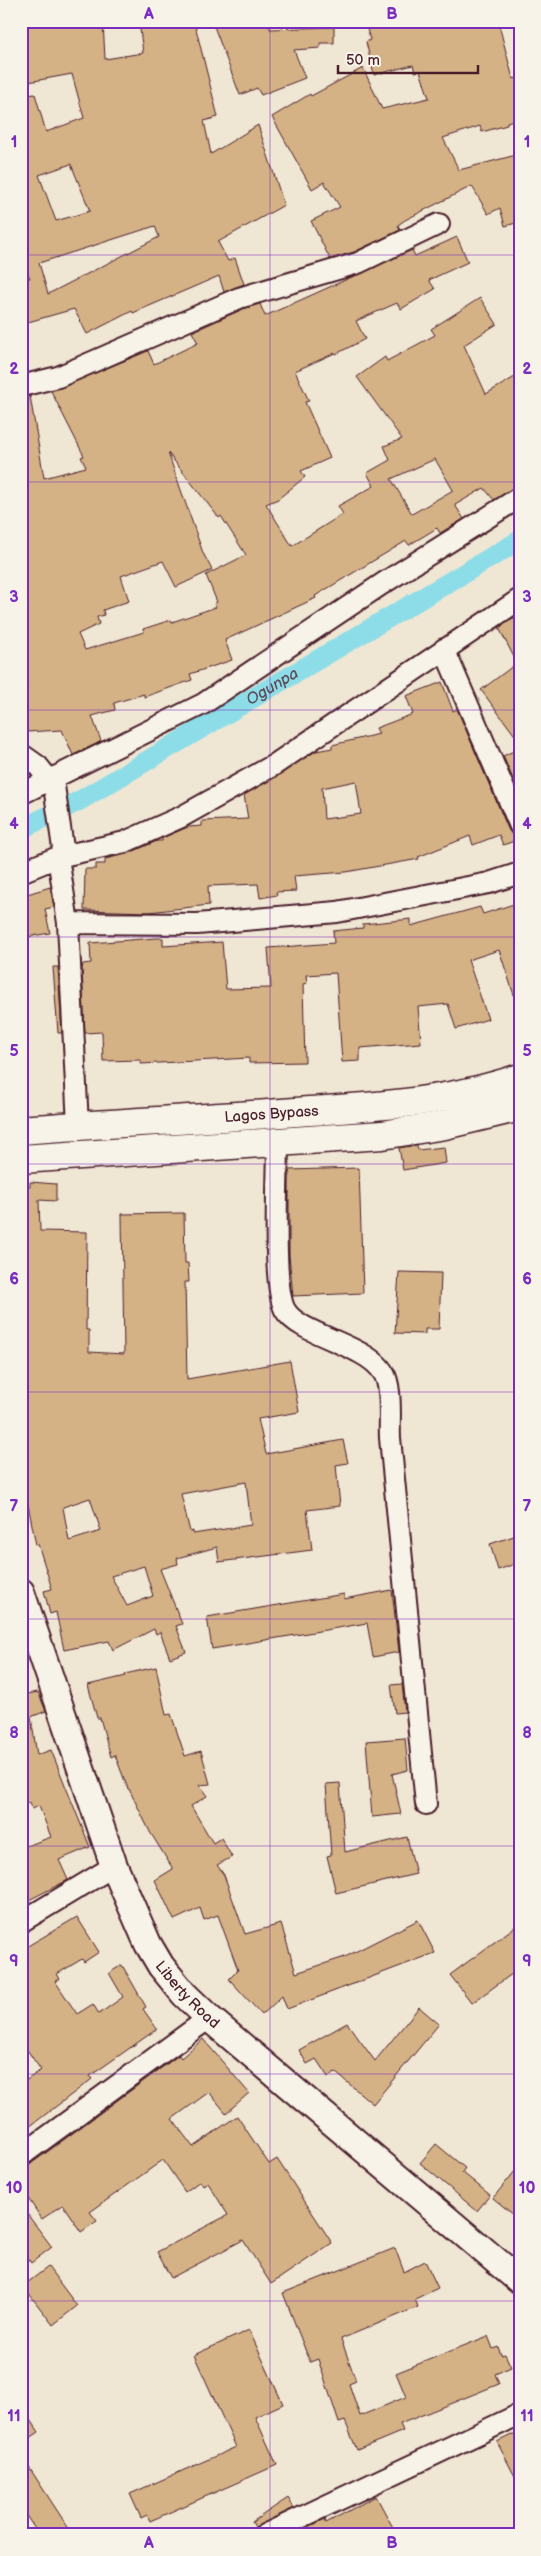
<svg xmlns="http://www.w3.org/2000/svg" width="541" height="2556" viewBox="0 0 541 2556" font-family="'Balsamiq Sans',sans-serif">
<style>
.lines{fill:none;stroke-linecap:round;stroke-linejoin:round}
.canal{stroke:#8ddde8;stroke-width:20}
.building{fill:#d4b286;stroke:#4a1f2b;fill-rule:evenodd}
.minor-casing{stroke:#4a1f2b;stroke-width:24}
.tertiary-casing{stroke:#4a1f2b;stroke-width:30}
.secondary-casing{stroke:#4a1f2b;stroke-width:31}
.minor{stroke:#f7f3e8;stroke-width:20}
.tertiary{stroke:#f7f3e8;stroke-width:26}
.secondary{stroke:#f7f3e8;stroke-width:28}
.grid{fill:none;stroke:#7b2cbf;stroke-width:1;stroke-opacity:0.55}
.labels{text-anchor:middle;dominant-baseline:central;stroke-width:4;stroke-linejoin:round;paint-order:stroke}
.street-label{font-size:15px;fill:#4a1f2b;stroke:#f7f3e8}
.water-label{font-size:16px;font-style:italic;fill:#5b4e5a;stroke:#f7f3e8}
.neatline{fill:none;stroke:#7b2cbf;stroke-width:2}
.grid-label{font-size:16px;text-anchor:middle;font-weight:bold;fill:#7b2cbf}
</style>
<rect width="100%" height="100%" fill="#f0e6d4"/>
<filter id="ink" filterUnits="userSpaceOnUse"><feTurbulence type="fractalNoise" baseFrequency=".02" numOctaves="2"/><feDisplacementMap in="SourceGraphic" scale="10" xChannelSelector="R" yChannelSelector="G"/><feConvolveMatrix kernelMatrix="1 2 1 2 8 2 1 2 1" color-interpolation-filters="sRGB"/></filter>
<g filter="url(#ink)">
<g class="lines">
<path class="canal" id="s1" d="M21,829l58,-28 441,-261"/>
</g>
<path class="building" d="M21,21h82l2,38 38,-6 -4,-32h55l24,96 -14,4 7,33 47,-29 26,80 -66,37 10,19 7,-3 9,26 -20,8 -5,-16 -86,37 -1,-2 -45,23 -13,-25 -53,15v-44l9,-2 -9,-20v-162l14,-2 11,38 38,-14 -12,-44 -49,9zM71,164l19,47 -34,10 -17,-46zM155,226l4,11 -111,57 -9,-31z
M212,21h58v8l64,-2v16h-14v5l-26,2 11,28 -44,17 -4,-7 -17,7z
M395,21h103l15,58 4,-1 3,10v30l-13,4v3l-25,7 -2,-6 -37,12 16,32 61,-16v68l-15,4 -5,-18 -12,6 -16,-28 -67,34 -7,5 2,5 -46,22 -24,7 -19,-38 29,-14 -16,-25 -12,7 -40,-72 38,-23 1,2 52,-28 19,41 47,-11 -9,-27 -5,1 -2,-7 -39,10 -8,-33 4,-2 -3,-11z
M457,237l11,25 -39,18 6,9 -34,20 -4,-6 -41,18 9,18 -29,15 -1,-1 -40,18 14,30 -4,1 25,56 -29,13 4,6 -27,22 -12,5 26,42 51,-32 -5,-8 36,-20 -7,-13 23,-13 -6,-14 18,-7 -45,-62 28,-20 2,4 48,-26 -4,-6 49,-31 17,26 -33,21 22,49 34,-20v111l-26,15 -10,-12 -29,17 9,14 -24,14 -3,-5 -28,17 -3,-4 -91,55 1,2 -91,42 7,20 -42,14 2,6 -48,17v-3l-30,9 1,7 -23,6 9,25 -5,3 -23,11 -11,-25 -36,2 -2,-47h3l-6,-31v-256l9,-2 14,82 42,-11 -5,-10 3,-1 -33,-65 97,-40 6,13 44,-21 -6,-11 51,-23 17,-5 5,12 147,-66 3,6zM168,453l51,65 2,-2 25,39 -40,20 11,27 -3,2 2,3 -44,15 -1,-2 -28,9 1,3 -59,18 -7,-16 21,-10 -2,-7 7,-2 -1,-5 26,-9 -8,-25 42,-15 13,26 36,-17 -9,-17zM435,459l18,31 -41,24 -21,-35z
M520,614v128l-39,-52 36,-27 -18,-35z
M442,682l11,29 4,-2 52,122 11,8 -17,6 -4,-10 -26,10 -3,-9 -52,21 1,2 -73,13 -52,4 2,15 -20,1 1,3 -17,3 -2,-14 -50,2 1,19 -60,7 -65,-2 1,-41h11v-5h9v-5l22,-5 30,-13h5v-3l26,-11 14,-1v-5l46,-2 -4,-24 72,-44 16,-3v-3l47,-11 -3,-6 37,-14 -7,-18zM356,781l5,33 -37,5 -2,-31z
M520,748v47l-17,-39z
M50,887l4,20 -9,2 5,24 -29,5v-42z
M520,902v102h-3l-18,-54 -31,10 20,59 -32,10 -8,-25 -30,3 3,36 -61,5v13l-18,1 -6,-89 -30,2 1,8 -4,1 2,78 -56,1v-5l-108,6v-4l-38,1 -1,-29 -17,1 -3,-64 1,-5 8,-1 -1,-20 66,-5h7v8l59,-4 4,47 45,-1 -3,-40 66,-5 -1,-12 30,-3v-4l48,-5v7l69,-19 3,7z
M53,967h5l4,66h-4z
M417,1145l1,5 26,-3 2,16 -43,7 -4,-22z
M359,1168l4,125 -70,3 -4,-41v-85z
M30,1182l26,2v17l-17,-1 1,31 47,1 -1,98h3v22l35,2 -2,-140 62,-1 1,50h3l1,19h-4l2,97 103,-18 9,51 -41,7 8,35 77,-14 5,23 -12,2 4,41 -33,4 5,40 -93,12 -2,-15 -40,11 1,6 -18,5 22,55 -6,2 10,26 -16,6 -10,-26 -4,2 -2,-5 -41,21 -4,-9 -45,9 -8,-38 -6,2 -6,-23 8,-2 -14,-45 -2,1 -9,-45h-6v-313h9zM246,1482l5,43 -58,9v-3l-3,1 -9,-38zM90,1498l11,33 -32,10 -6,-34zM144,1566l9,30 -26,10 -16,-30z
M399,1272l42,1 -2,56h-14v5l-30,-1z
M520,1534v28l-22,8 -8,-26z
M392,1590l7,62 -26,5 -6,-34 -155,26 -5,-32 137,-23v5z
M156,1667l10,48 5,-1 14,42 16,-5 9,33 -11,1 8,11 -16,10 22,37 8,-5 11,19 -15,8 7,10 21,59 36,-10 15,49 49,-16 73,-37 17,33 -148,56 -5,-13 -20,19 -33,-36 9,-9 -20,-55 -14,5 -4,-12 -26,12 -19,-40 18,-11 -23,-37 -21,-43h-1l-13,-34 -4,2 -11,-39h-3l-9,-33 38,-9 -1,-2z
M402,1684l3,28 -10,1 -4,-28z
M38,1692l8,19 -15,6 6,38 14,-5 39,97 -31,13 9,20 -47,24v-56l30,-11 -12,-31 -7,3 -2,-7 -9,4v-111z
M405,1738l3,32 -16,4 9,40 -29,3 -6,-76z
M340,1783l5,69 62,-15 9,37 -80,19 -9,-37 4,-1 -5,-71z
M77,1917l22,35 -15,10 -2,-3 -25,15 3,5 -5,2 22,33 16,-10 6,10 24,-17 -14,-24 13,-8 24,42 -3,2 14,20 -67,47 2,3 -63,48 -8,-11v-32l20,-14 -20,-29v-91z
M520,1923v45l-48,35 -22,-28z
M419,2007l20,17 -66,80 -38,-32 -7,5 -12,-18 -9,5 -8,-14 48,-27 28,38z
M203,2039l46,54 -23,20 -17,-21 -37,27 21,28 44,-31 32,48 8,-5 55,84 -61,41 -28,-44 -72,38 -14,-26 71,-37 -20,-32 -5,3 -3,-5 -15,11 -22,-32 -73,52 7,9 -16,11 -18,-27 -21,14 -21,-31v-20l7,-2 151,-111 2,3z
M436,2144l29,24 -3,4 28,23 -13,16 -57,-48z
M520,2165v55l-27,-22z
M21,2206l31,41 -21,16 -10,-14z
M395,2248l9,24 21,-11 13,27 -23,11 3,8 -77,32 15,42 -7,3 11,32 46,-19 -10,-24 92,-37 5,13 5,-2 3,8 4,-1 6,13 -16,7 4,10 -99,40 3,7 -46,19 -12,-29 -6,2 -21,-64 -8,3 -27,-69z
M48,2267l29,39 -24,19 -30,-39z
M249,2330l34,74 -28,13 22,48 -127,56 -3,-6 -6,3 -11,-24 106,-47 -42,-92z
M21,2405l18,27 -18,12z
M520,2431v55l-23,-44z
M21,2455l52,80h-34l-18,-27z
M376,2496l21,39h-105l33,-16 1,4z
M288,2498l6,10 -39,19 -3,-5z"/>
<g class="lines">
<g class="minor-casing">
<path id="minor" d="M21,386l37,-9 181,-79 119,-35 81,-39
M444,649l76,177
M21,754l17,12 16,20 10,69 -6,2 10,66 10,203
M21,794l182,-90 179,-120 138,-87
M21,872l37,-15 67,-15 56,-25 93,-52 246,-166
M68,923l129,1 140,-12 152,-29 31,-10
M278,1143c0,33 -6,143 7,167 16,28 93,35 102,71 5,17 2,39 3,57l36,366
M21,1922l93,-56
M21,2156l188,-138
M264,2535l256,-121"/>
</g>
<g class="tertiary-casing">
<g id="tertiary">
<path id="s2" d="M21,1592l93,274 34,78 13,22 23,28 25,24 311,263"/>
</g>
</g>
<g class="secondary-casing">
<g id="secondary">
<path id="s3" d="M21,1130c91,-7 183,-11 274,-18 76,-5 152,-9 225,-34"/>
<path d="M21,1159l361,-24 63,-10 75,-18"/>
</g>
</g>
<use href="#minor" class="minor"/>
<use href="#tertiary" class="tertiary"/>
<use href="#secondary" class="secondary"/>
</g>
</g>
<path class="grid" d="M270,21v2514M21,255h499M21,482h499M21,710h499M21,937h499M21,1164h499M21,1392h499M21,1619h499M21,1846h499M21,2074h499M21,2301h499"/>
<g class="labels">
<g class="street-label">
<text stroke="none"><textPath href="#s3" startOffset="251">Lagos Bypass</textPath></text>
<text stroke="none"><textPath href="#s2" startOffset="439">Liberty Road</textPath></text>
</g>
<g class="water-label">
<text stroke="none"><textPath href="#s1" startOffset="289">Ogunpa</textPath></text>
</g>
</g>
<rect width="541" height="2556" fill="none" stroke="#f7f3e8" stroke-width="55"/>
<path d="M338 65v8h140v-8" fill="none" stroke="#4a1f2b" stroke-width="2.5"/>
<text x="346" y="65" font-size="15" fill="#4a1f2b" stroke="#f7f3e8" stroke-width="4" paint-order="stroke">50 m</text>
<rect x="28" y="28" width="486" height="2500" class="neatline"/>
<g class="grid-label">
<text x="149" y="19">A</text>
<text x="392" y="19">B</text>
<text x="14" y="147">1</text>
<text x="527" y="147">1</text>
<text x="14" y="374">2</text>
<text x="527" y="374">2</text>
<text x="14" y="602">3</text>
<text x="527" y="602">3</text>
<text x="14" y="829">4</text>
<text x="527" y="829">4</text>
<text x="14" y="1056">5</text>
<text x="527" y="1056">5</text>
<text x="14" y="1284">6</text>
<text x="527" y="1284">6</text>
<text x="14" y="1511">7</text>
<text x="527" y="1511">7</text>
<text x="14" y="1738">8</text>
<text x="527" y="1738">8</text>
<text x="14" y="1966">9</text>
<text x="527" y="1966">9</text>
<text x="14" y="2193">10</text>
<text x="527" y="2193">10</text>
<text x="14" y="2421">11</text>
<text x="527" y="2421">11</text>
<text x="149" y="2548">A</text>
<text x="392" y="2548">B</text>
</g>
</svg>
